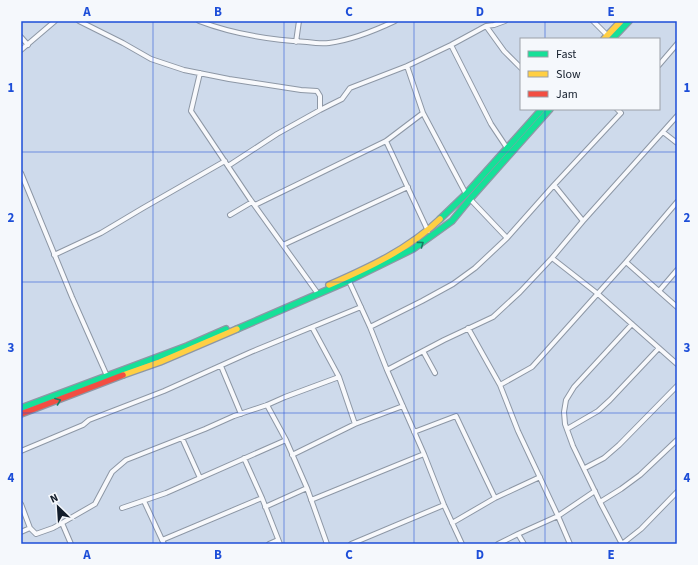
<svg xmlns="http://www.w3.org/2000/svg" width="698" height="565" viewBox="0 0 698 565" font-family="'Source Sans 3',sans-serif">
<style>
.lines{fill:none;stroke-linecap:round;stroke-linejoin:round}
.street-casing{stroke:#8d97a5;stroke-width:6}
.fast-casing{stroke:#8d97a5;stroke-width:8}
.slow-casing{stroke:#8d97a5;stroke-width:8}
.jam-casing{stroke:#8d97a5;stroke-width:8}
.street{stroke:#f8f9fc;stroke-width:4}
.fast{stroke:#16e098;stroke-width:5.5}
.slow{stroke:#ffcf43;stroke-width:5.5}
.jam{stroke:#f24e42;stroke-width:5.5}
.oneway{stroke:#147e62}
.grid{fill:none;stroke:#1d4ed8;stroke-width:1;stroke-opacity:0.55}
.neatline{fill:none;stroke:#1d4ed8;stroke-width:1.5}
.grid-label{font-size:13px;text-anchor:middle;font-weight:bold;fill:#1d4ed8}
</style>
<rect width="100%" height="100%" fill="#cedaeb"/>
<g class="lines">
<g class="street-casing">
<path id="street" d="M79,21l44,22 28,16 33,11 45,9 72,11 16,1 3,5v14
M199,21c34,13 72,19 108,21 7,1 15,2 22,1 23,-3 45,-12 66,-22
M593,21l14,14
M486,26l18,25 17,17
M21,37l7,8
M296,42l3,-21
M451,45l40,79 16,24
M21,50l34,-29
M659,65l18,-21
M407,66l16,47 43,81
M200,73l-9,38 59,88 66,92
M663,132l14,11
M386,141l42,90
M228,166l49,-32 43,-24 22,-11 8,-11 57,-22 44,-21 35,-19 8,-1 11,-4
M21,173l51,124 35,79
M554,185l29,36
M470,199l37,39
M230,215l22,-13 3,3 131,-64 37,-28
M283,245l125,-58
M54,255l47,-22 42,-25 82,-47
M552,258l46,36 79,70
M626,262l51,45
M348,279l22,48 17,43 37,84 20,51 18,39
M659,291l18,-21
M312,327l27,50 16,47
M370,327l52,-26 31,-17 22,-16 32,-30 47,-53 67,-72 -4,-4
M468,328l32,57 18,46 40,85 12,28
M423,351l12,22
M221,366l20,48
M387,370l57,-30 49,-23 27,-25 32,-34 31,-37 94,-105
M500,385l32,-18 94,-105 51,-60
M267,405l19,35 21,48 20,56
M567,429l31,-18 12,-11 49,-52
M414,432l42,-16 39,82
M182,438l18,40
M21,451l62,-26 6,-5 75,-29 87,-39 110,-45
M292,455l63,-31 48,-18
M244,458l18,40 18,46
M585,468l19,-10 15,-13 58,-59
M311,500l113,-46
M144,501l20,43
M600,502l21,-13 19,-14 37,-35
M21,504l9,24 6,6 17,-6 9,-5 33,-19 17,-32 14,-12 79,-31 29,-13 33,-11 18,-8 54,-20
M265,507l42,-19
M122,508l44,-15 120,-53
M62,523l9,21
M452,523l43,-25 45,-21
M21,532l9,-4
M518,534l6,10
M162,540l100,-42
M269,544l9,-4
M351,544l93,-39
M498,544l20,-10 40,-18 37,-25
M622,544l-22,-42 -27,-56 -8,-22 -1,-12 2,-12 8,-13 58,-63
M622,544l19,-15 36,-37"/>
</g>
<g class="fast-casing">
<path id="fast" d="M612,39l17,-18
M440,219l26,-25 76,-85
M237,329l111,-48 65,-32 39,-28 18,-22 80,-90
M21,408l166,-62 39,-17"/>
</g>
<g class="slow-casing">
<path id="slow" d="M604,39l17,-18
M329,285c39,-17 80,-36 111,-66
M123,375l37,-13 77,-33"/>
</g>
<g class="jam-casing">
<path id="jam" d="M21,414l102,-39"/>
</g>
<use href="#street" class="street"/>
<use href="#fast" class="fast"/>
<use href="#slow" class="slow"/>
<use href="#jam" class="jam"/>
</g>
<defs><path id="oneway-chevron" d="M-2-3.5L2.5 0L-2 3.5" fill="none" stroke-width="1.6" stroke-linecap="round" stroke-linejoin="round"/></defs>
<g class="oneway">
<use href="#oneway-chevron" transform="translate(421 244) rotate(-36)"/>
<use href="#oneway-chevron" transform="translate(58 401) rotate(-21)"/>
</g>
<path class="grid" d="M153,21v523M284,21v523M414,21v523M545,21v18M545,109v435M21,152h656M21,282h656M21,413h656"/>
<rect width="698" height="565" fill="none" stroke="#f5f8fc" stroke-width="44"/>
<rect x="520" y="38" width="140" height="72" fill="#f5f8fc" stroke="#9ba0a8"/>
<rect x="528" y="51" width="20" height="6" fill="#16e098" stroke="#9ba0a8"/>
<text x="556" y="58" font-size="12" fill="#131d2b">Fast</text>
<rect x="528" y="71" width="20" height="6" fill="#ffcf43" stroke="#9ba0a8"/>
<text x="556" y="78" font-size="12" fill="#131d2b">Slow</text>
<rect x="528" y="91" width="20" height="6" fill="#f24e42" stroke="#9ba0a8"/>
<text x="556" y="98" font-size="12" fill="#131d2b">Jam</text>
<g transform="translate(58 507) rotate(335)" stroke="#f5f8fc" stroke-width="3" paint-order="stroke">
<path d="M0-3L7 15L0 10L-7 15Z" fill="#131d2b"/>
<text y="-6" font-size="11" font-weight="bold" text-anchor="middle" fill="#131d2b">N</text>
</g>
<rect x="22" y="22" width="654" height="521" class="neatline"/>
<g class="grid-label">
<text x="87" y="16">A</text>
<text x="218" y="16">B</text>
<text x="349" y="16">C</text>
<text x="480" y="16">D</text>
<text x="611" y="16">E</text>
<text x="11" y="92">1</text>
<text x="687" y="92">1</text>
<text x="11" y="222">2</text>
<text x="687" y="222">2</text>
<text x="11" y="352">3</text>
<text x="687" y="352">3</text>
<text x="11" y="482">4</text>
<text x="687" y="482">4</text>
<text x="87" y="559">A</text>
<text x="218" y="559">B</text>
<text x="349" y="559">C</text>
<text x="480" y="559">D</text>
<text x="611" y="559">E</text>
</g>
</svg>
